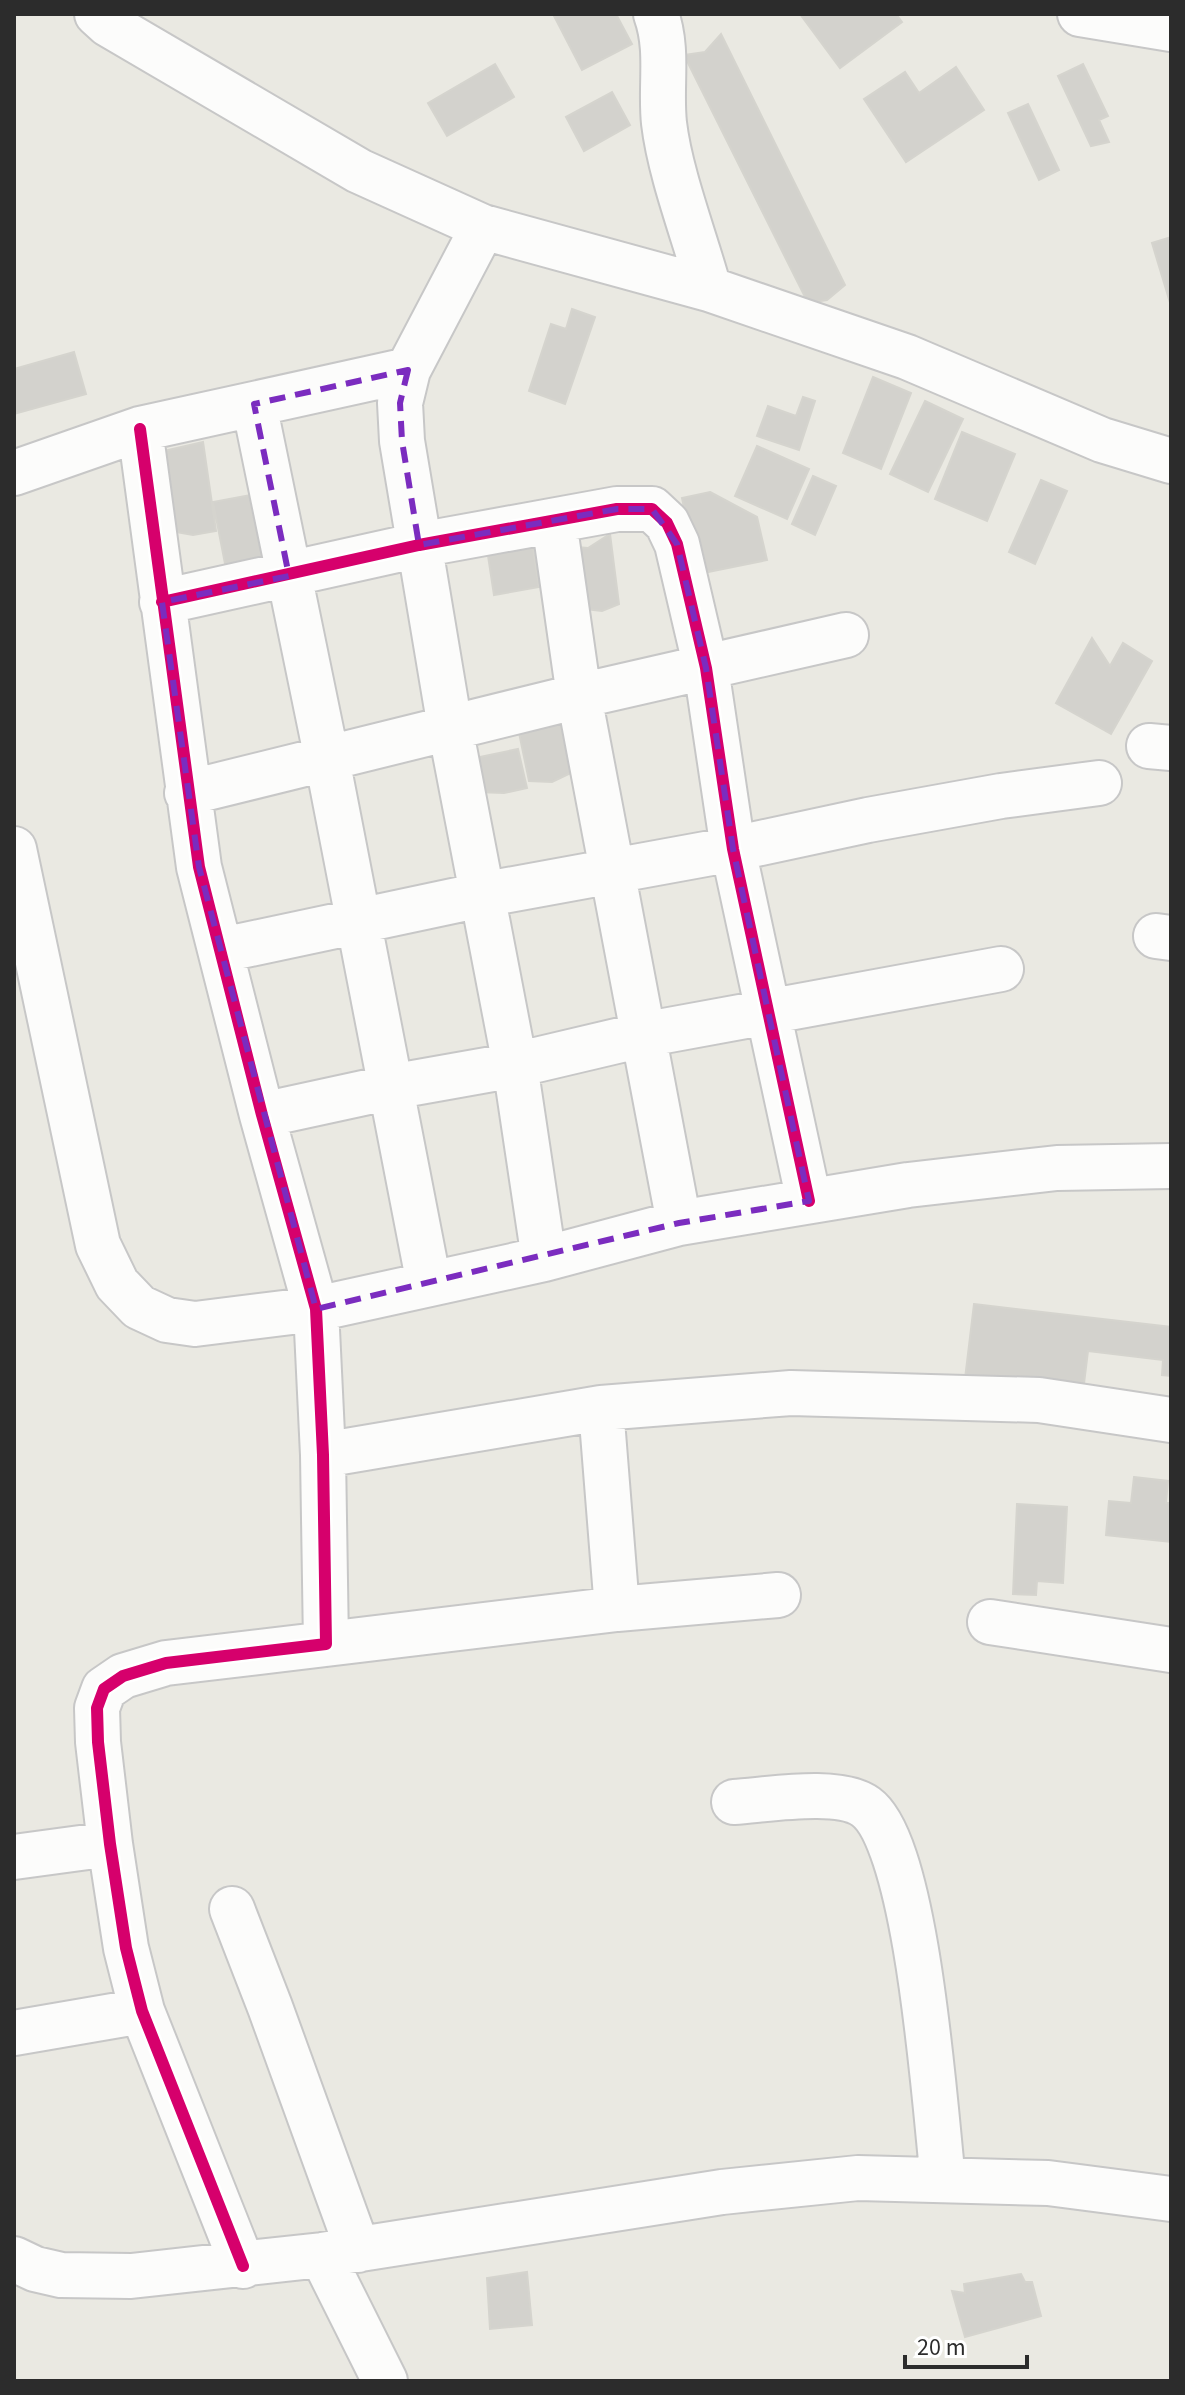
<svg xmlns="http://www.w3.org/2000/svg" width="1185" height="2395" viewBox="0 0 1185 2395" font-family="'Source Sans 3',sans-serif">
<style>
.building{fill:#d3d2cd;stroke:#d5d4ce;stroke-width:2}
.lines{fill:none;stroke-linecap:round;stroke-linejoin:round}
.street-casing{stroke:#c7c7c7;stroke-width:48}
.street{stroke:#fcfcfb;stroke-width:44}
.cycleway-casing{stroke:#fff;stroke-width:17}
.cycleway{stroke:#d6006c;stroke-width:12}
.marked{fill:none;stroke:#7b2cbf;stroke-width:6;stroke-dasharray:16 10;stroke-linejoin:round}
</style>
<rect width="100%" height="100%" fill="#eae9e2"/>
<path class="building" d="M553,14h63l16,30 -50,26z
M800,14h96l6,8 -62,46z
M721,34l124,251 -18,15 -19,3 -124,-248 21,-3z
M495,64l19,33 -67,39 -19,-33z
M1083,64l25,52 -9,4 10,22 -18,4 -33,-70z
M956,67l28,43 -78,52 -42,-63 41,-27 14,21z
M612,92l18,33 -46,26 -18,-34z
M1028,104l31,66 -20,10 -31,-67z
M1171,237v69l-19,-63z
M572,309l23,8 -30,87 -36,-13 22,-67 15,5z
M74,352l12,42 -72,20v-45z
M873,377l38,16 -30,76 -38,-16z
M803,397l12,4 -16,49 -42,-14 11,-30 28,10z
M925,401l38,18 -35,73 -38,-18z
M962,432l53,22 -28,67 -52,-22z
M203,442l13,89 -23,4 -23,-4 -15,-78z
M757,446l52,23 -22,50 -52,-23z
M813,476l23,10 -21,49 -23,-11z
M1041,480l26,11 -32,73 -26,-12z
M710,492l47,25 10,43 -69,14 -16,-76z
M256,494l16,82 -43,8 -16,-82z
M610,534l9,70 -17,7 -25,-3 -11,-62 22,2z
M532,542l7,45 -45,8 -7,-46z
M1092,638l18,28 13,-23 29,18 -41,73 -55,-31z
M559,714l12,59 -19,9 -23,-1 -12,-58z
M518,749l9,39 -23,5 -27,-1 -7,-33z
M974,1304l197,23v49l-9,-1 1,-15 -75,-9 -6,49 -118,-13z
M1134,1477l34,4 -2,22h5v39l-65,-7 3,-34 22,2z
M1017,1504l50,3 -4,76 -26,-2 -1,14 -23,-1z
M527,2272l5,53 -42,4 -3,-51z
M1021,2274l4,8h7l9,34 -76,21 -13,-46 13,2 -1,-9z"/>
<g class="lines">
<g class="street-casing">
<path id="street" d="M97,14l11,10 251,147 124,56 226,62 198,68 195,83 69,21
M656,14c13,36 4,72 8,109 6,51 31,115 45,166
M1080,14l91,15
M408,370l-8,33 2,38 48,286 65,338 29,194
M254,404l73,355 102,525
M140,429l59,438 63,248 54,194 7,146 3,189 -160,19 -43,13 -19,13 -7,19 1,34 12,102 16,104 16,63 101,255
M14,473l126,-44 268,-59 75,-143
M554,521l25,175 100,527
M162,602l257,-57 198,-36h35l15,14 10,21 29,124 27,181 76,352
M1149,746l22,2
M187,793l392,-97 267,-61
M14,849l84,396 19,39 22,23 28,13 28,4 121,-15 228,-50 135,-36 229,-38 149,-17 114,-2
M1156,936l15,2
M222,950l259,-55 252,-46 135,-29 133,-24 98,-13
M262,1115l129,-28 124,-22 127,-30 359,-66
M601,1408l16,201
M323,1455l278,-47 190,-15 248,7 132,20
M990,1622l181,28
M326,1644l291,-35 161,-14
M734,1802c33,-2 105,-15 132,5 52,38 69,303 77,373
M14,1857l96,-13
M232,1909l38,98 88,243
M14,2033l128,-22
M322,2255l63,126
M14,2259l21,10 26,6 70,1 191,-21 400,-63 136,-14 190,5 123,16"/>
</g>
<use href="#street" class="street"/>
<g class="cycleway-casing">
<path id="cycleway" d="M140,429l59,438 63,248 54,194 7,146 3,189 -160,19 -43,13 -19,13 -7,19 1,34 12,102 16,104 16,63 101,255
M162,602l257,-57 198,-36h35l15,14 10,21 29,124 27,181 76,352"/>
</g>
<use href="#cycleway" class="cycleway"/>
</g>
<path class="marked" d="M408,370l-8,33 2,38 17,104 198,-36h35l25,35 29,124 27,181 76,352 -130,22 -363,86 -117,-442 -37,-265 127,-26 -35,-172z"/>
<rect width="1185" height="2395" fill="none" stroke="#2c2c2c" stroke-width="32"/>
<path d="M905 2355v12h122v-12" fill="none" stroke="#2c2c2c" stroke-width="4"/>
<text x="917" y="2355" font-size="24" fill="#2c2c2c" stroke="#ffffff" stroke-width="6" paint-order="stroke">20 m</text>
</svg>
